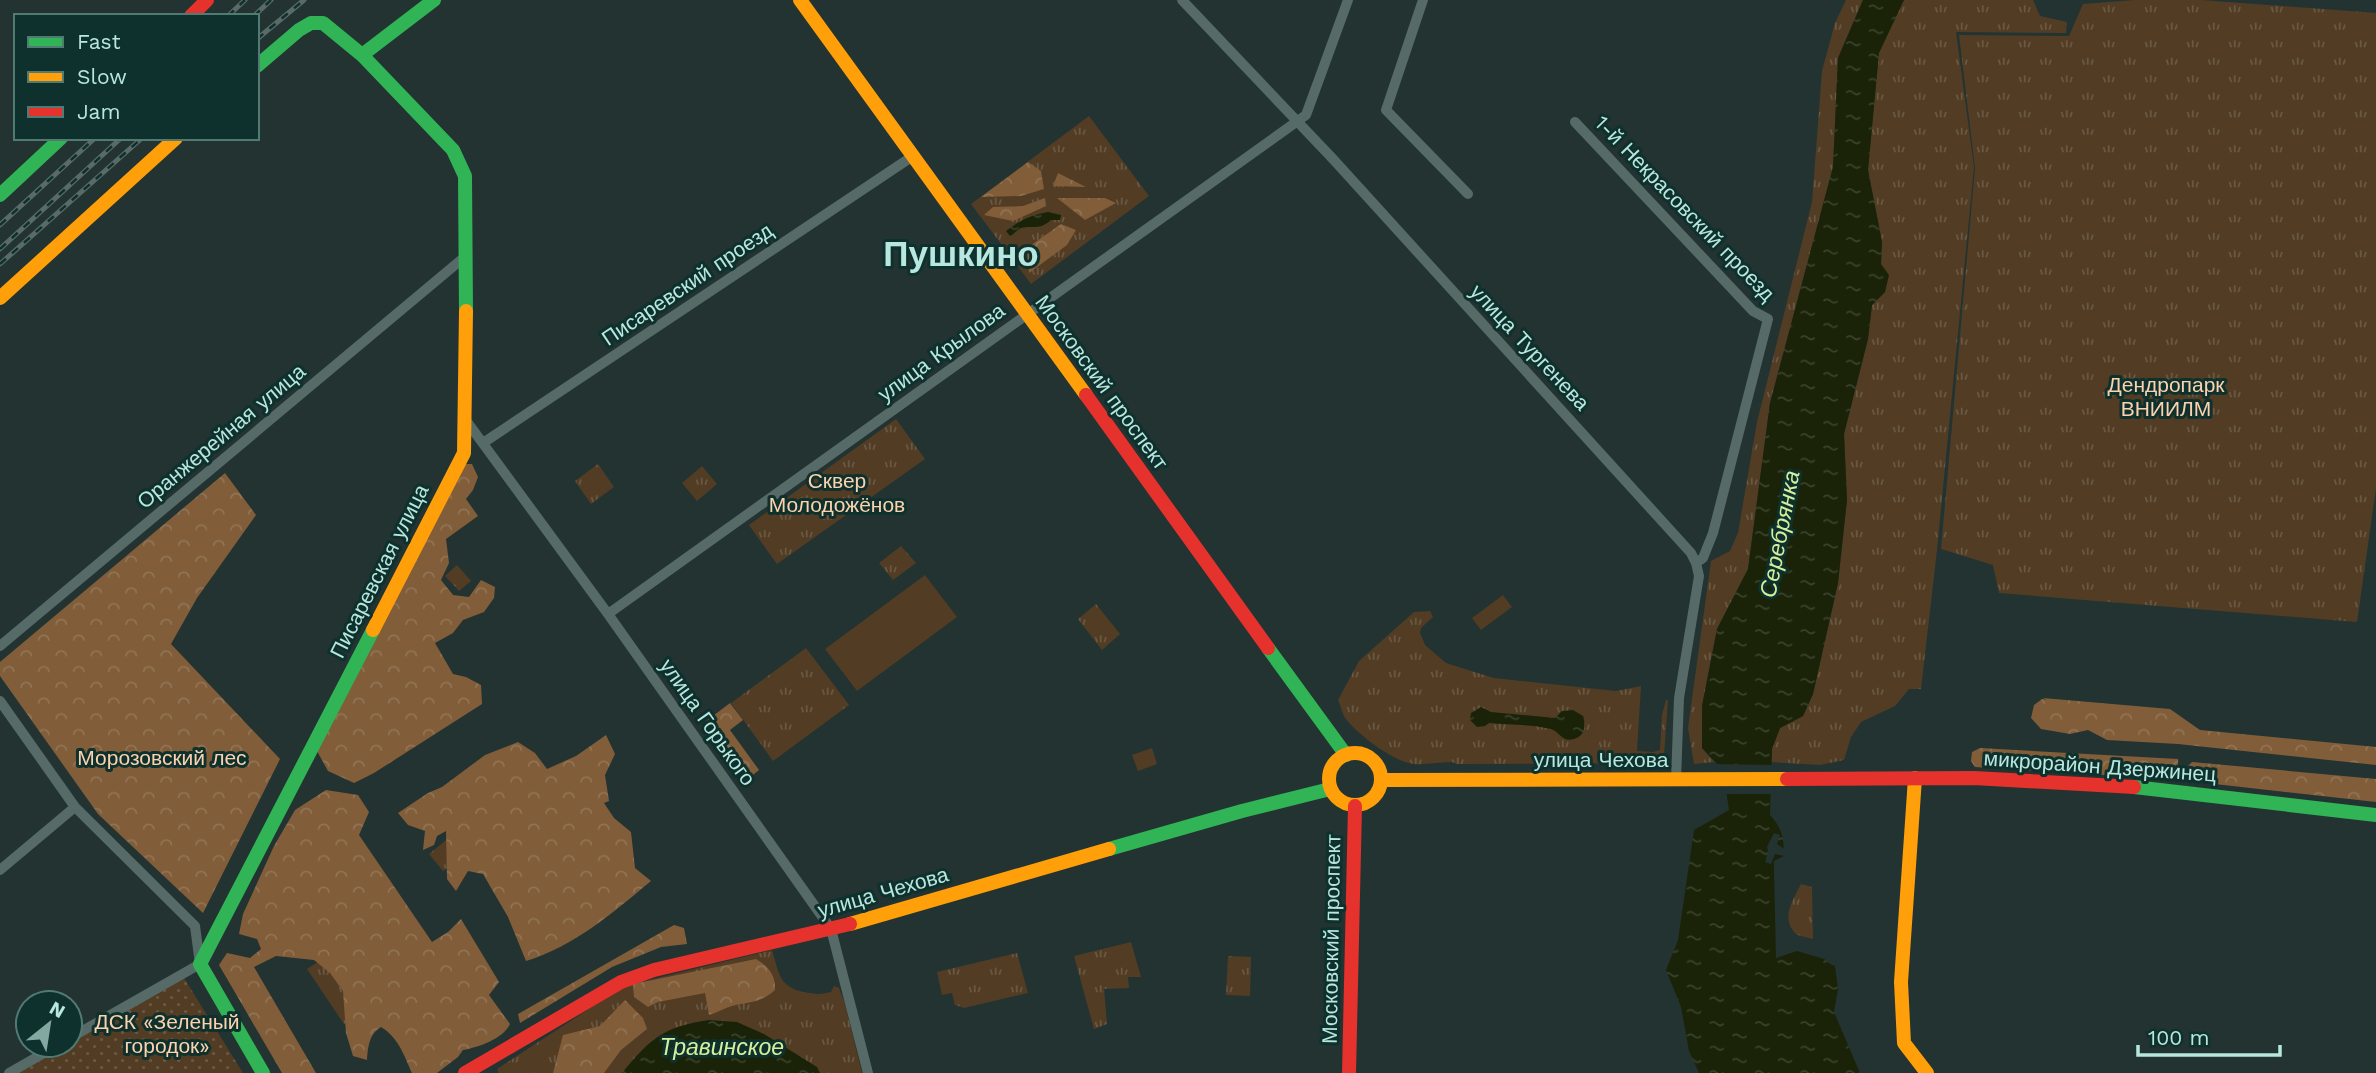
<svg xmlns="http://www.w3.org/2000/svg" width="2376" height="1073" viewBox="0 0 2376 1073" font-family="'Work Sans',sans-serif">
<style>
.grass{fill:url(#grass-tufts)}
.forest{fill:url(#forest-crowns)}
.garden{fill:url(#garden-dots)}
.pitch{fill:#523c24}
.water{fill:url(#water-ripples)}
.pier{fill:#223331}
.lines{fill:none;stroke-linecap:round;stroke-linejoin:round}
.street{stroke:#566a67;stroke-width:10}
.fast{stroke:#30b455;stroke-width:14}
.slow{stroke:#ff9f0a;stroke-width:14}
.jam{stroke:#e5322d;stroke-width:14}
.rail-casing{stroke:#596b68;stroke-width:5}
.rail{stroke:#0f312d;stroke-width:2.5;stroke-dasharray:8;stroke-linecap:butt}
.labels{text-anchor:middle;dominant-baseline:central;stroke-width:6;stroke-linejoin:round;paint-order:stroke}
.street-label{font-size:21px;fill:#b7e7de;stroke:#0f312d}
.park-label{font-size:21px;fill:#fbd2ad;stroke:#0f312d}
.water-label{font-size:23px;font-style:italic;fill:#d5f09c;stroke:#0f312d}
.town-label{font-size:35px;font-weight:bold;fill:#b7e7de;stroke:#0f312d}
</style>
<defs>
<pattern id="grass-tufts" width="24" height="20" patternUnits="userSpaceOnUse" patternTransform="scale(1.75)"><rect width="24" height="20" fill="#523c24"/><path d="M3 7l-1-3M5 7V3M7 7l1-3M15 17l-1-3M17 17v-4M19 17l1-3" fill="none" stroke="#695843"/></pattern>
<pattern id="forest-crowns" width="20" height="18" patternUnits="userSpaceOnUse" patternTransform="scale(1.75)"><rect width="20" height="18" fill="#815d39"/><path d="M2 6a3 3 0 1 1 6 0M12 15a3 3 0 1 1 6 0" fill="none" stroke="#917455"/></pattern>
<pattern id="garden-dots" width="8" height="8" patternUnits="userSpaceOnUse" patternTransform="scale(1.75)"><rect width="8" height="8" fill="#523c24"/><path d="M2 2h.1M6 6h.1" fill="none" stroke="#695843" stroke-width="1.8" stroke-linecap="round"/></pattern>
<pattern id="water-ripples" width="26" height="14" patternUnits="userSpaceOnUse" patternTransform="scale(1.75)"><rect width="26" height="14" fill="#1a2308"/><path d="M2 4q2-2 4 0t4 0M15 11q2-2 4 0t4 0" fill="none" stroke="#39432c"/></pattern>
</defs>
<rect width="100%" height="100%" fill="#223331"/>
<path class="grass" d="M1846,0h17l-25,58 -5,109 -63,236 -22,166 -31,60 -15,77v42l12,14 -20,2 -6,-36 23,-167 19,-10 8,-18 19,-111 55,-220 10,-131 13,-48z
M1904,0h129l7,16 27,6 -1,11 -110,-1 18,135 -37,383 -16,139h-12l-14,17 -34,16 -10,15 -7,23 -24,5 -48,-3v-13l8,-21 23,-12 10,-22 25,-111 9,-83 -3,-66 24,-95 4,-34 13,-13 -4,-28 1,-22 -14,-72 11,-118z
M2135,0h66l175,13v475l-19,134 -358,-29 -6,-28 -52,-16 34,-381 -16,-133 110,1 14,-32z
M1089,116l60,80 -118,88 -60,-80z
M896,419l29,40 -148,105 -28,-39z
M598,464l16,23 -23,17 -16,-23z
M702,466l15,18 -20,17 -15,-18z
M901,546l15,17 -23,17 -14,-17z
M457,565l14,16 -12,10 -14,-15z
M1096,604l24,30 -18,16 -24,-31z
M1430,611l3,6 -12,11 -1,5 5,12 21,18 48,15 122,13 25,-5 -4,65 16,1 7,-2 2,-35 4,-15h2l-4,55 -7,8 -200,1 -5,-2c-12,0 -27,3 -38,2 -20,-2 -56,-29 -68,-45 -4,-5 -5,-13 -8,-19l21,-39 55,-49z
M806,648l43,57 -76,56 -42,-58z
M1152,748l5,16 -19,7 -6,-16z
M450,837l14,17 -21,17 -14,-17z
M1801,884l11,3 1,52 -16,-4c-17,-16 -5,-33 4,-51z
M1131,942l10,35h-13l1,11 -25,1 3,35 -13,5 -20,-73z
M772,950c7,22 6,36 31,42 12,2 16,3 28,0l3,-6 5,2 6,16 17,69h-363l-2,-4 127,-83z
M335,951l36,54 -27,19 -37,-55z
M1017,953l11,40 -64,15 -9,-3 -3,-12 -10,2 -5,-23z
M1228,956l23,1 -1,39 -24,-1z"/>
<path class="forest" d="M1028,162l13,9 3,18 -23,7 -40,1z
M1058,173l28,14 -33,-1z
M1045,198l1,8 -33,15 -29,-6 9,-8 30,-1z
M1057,198h48l11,5 -31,17z
M1061,224l15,6 -9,15 -38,28 -2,-25z
M461,464h11l6,13 -5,13 -7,9 12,17 -32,23 3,24 -8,17 12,15 16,2 12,-17 14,7 -1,11 -10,14 -21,8 -10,13 -18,10 18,31 13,3 15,8 1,19 -108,69 -20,10 -26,-12 -11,-20z
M225,473l31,42 -59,83 -26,46 109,115 -77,154 -105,-99 -98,-138v-14z
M2043,698l127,11 30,21 176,17v18l-198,-21 -71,-4 -19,-10 -18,4 -29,-5 -10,-11 3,-13 8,-6 4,1z
M730,703l13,17 -13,10 29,40 -11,9 -43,-57z
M606,735l9,19 -10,21 4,26 -5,2 10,15 17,14 4,36 16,13c-37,31 -78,66 -125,80l-18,-44 -25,-43 -15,-3 -12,20 -9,-12 -1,-48 -9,5 -3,9 -11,5 2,-19 -17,-6 -10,-12 30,-20 14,-6 43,-32 33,-13 17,11 12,16 29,-13z
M1980,748l198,11c1,10 -3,15 -10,20l-193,-12 -4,-6 1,-9z
M2192,762l184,17v23l-179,-20 -6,-2 -4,-13z
M326,790l32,5 11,17 -10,23 73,107 16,-10 13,-13 38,63 -10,13 21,29c-7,15 -31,23 -47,26l-5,7 -21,16h-25c-8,-18 -14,-36 -31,-46 -12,7 -13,20 -14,33l-14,-4 -7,-23 -3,-42 -13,-18 -16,-13 -38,-4 -22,11 62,106h-34l-63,-108 8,-12 23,5 11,-9 -4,-10 -18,-5 4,-20 31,-68 21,-36z
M674,925l10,3 3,16 -26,3 -49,20 -92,56 -2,-9z
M756,959c12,7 20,16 19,31 -16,14 -25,11 -43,16 -8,2 -15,7 -23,9l-4,-22 -47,9 -10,5 -14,-10 -1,-13z
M625,1000l18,18 4,11 -26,21 -17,23h-51l10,-38 37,-9z"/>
<path class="garden" d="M184,978l59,95h-227l50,-28h4v-2z"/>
<path class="pitch" d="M925,575l32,42 -100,74 -32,-42z
M1503,595l9,12 -31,23 -9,-12z"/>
<path class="water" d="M1863,0h41l-25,53 -11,117 14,72 -1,22 8,11 -4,17 -13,13 -4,34 -24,95 3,66 -9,83 -25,111 -10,22 -23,12 -8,21 -2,66c12,13 14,23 14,41l-10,5v7l2,90 21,-7 27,8 11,7 3,23 -4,23 26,61h-161l-10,-22 -8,-44 -15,-37 12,-30 16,-110 35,-20 -6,-40 -21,-22v-42l15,-77 31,-60 22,-166 63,-236 5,-109z
M1048,212l13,3 -1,5h-9c-12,11 -18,5 -30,8 -4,2 -7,6 -11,8l-4,-5c14,-11 25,-16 42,-19z
M1481,707l10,5 64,6 7,-7 11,-1 10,6c3,9 2,20 -9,23 -12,4 -15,-8 -23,-10 -20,-5 -42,-4 -62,-6l-4,3 -8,1 -7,-7 1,-7z
M709,1020l28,2 27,12 53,33 3,6h-198c29,-35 41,-46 87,-53z"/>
<path class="pier" d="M1712,764l63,1 -1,29h-51l-4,-22z
M1774,833l6,2 -3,9 9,6 -2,6 -9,-2 -4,10 -6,-2 3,-10 -1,-5z"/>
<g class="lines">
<path class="street" d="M1182,0l151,159 358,394 5,10 3,13 -20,122 -3,82
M1423,0l-37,110 82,84
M1575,122l178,189 15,8 -55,214 -10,25 -7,5
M465,419l143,195 223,315 37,144
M483,443l430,-287
M608,614l698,-499 42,-115
M0,646l467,-391
M0,701l75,106 120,119 5,38 -130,74
M0,870l75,-63
M9,1073l49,-28"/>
<path class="fast" d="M362,55l72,-55
M257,66l42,-36 12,-7h12l39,32 91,95 12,26 1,135
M0,195l61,-57
M1268,648l78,107
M2134,787l242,28
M1109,849l133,-38 88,-22
M263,1073l-63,-109 173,-334"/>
<path class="slow" d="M800,0l286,395
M0,298l176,-160
M373,630l91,-177 2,-142
M1329 779a26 26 0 1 1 52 0a26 26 0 1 1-52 0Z
M1915,778l-14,204 3,61 23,30
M1382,780l405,-1
M850,924l259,-75"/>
<path class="jam" d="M191,16l16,-16
M1086,395l182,253
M1787,779l187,-1 160,9
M465,1073l156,-91 33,-12 196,-46
M1349,1073l6,-267"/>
<g class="rail-casing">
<path id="rail" d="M228,16l17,-16
M254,16l17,-16
M257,39l47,-39
M0,225l95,-87
M0,249l121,-111
M0,264l142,-126"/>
</g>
<use href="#rail" class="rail"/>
</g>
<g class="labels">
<g class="street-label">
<text transform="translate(1685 208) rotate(46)">1-й Некрасовский проезд</text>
<text transform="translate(687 284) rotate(-34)">Писаревский проезд</text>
<text transform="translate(1530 347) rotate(47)">улица Тургенева</text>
<text transform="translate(941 352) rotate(-36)">улица Крылова</text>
<text transform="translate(1102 382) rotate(54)">Московский проспект</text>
<text transform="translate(221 436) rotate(-40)">Оранжерейная улица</text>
<text transform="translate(379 571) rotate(-63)">Писаревская улица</text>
<text transform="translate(708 722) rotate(55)">улица Горького</text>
<text x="1601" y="759">улица Чехова</text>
<text transform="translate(2100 766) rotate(4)">микрорайон Дзержинец</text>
<text transform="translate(883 892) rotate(-16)">улица Чехова</text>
<text transform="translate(1331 939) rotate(-89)">Московский проспект</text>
</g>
<g class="park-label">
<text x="2166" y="384">Дендропарк<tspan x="2166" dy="24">ВНИИЛМ</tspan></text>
<text x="837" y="480">Сквер<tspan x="837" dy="24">Молодожёнов</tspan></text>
<text x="162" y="757">Морозовский лес</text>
<text x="167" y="1021">ДСК «Зеленый<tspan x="167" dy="24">городок»</tspan></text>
</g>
<g class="water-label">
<text transform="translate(1780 534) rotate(-79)">Серебрянка</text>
<text x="722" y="1047">Травинское</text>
</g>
<g class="town-label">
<text x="961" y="254">Пушкино</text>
</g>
</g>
<rect x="14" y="14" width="245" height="126" fill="#0f312d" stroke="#527a74" stroke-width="2"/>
<rect x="28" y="37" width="35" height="10" fill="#30b455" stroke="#527a74" stroke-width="2"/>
<text x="77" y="49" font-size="21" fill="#b7e7de">Fast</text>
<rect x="28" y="72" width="35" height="10" fill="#ff9f0a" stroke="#527a74" stroke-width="2"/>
<text x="77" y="84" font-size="21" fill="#b7e7de">Slow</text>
<rect x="28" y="107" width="35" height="10" fill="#e5322d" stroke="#527a74" stroke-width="2"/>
<text x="77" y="119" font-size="21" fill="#b7e7de">Jam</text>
<g transform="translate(49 1024) rotate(30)"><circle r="33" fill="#0f312d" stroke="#527a74" stroke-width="2"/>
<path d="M0-5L12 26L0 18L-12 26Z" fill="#83a8a1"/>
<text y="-10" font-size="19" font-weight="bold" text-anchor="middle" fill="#b7e7de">N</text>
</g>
<path d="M2138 1045v10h142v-10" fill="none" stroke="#b7e7de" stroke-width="3.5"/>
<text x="2148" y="1045" font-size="21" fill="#b7e7de" stroke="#0f312d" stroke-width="5" paint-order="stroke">100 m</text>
</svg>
